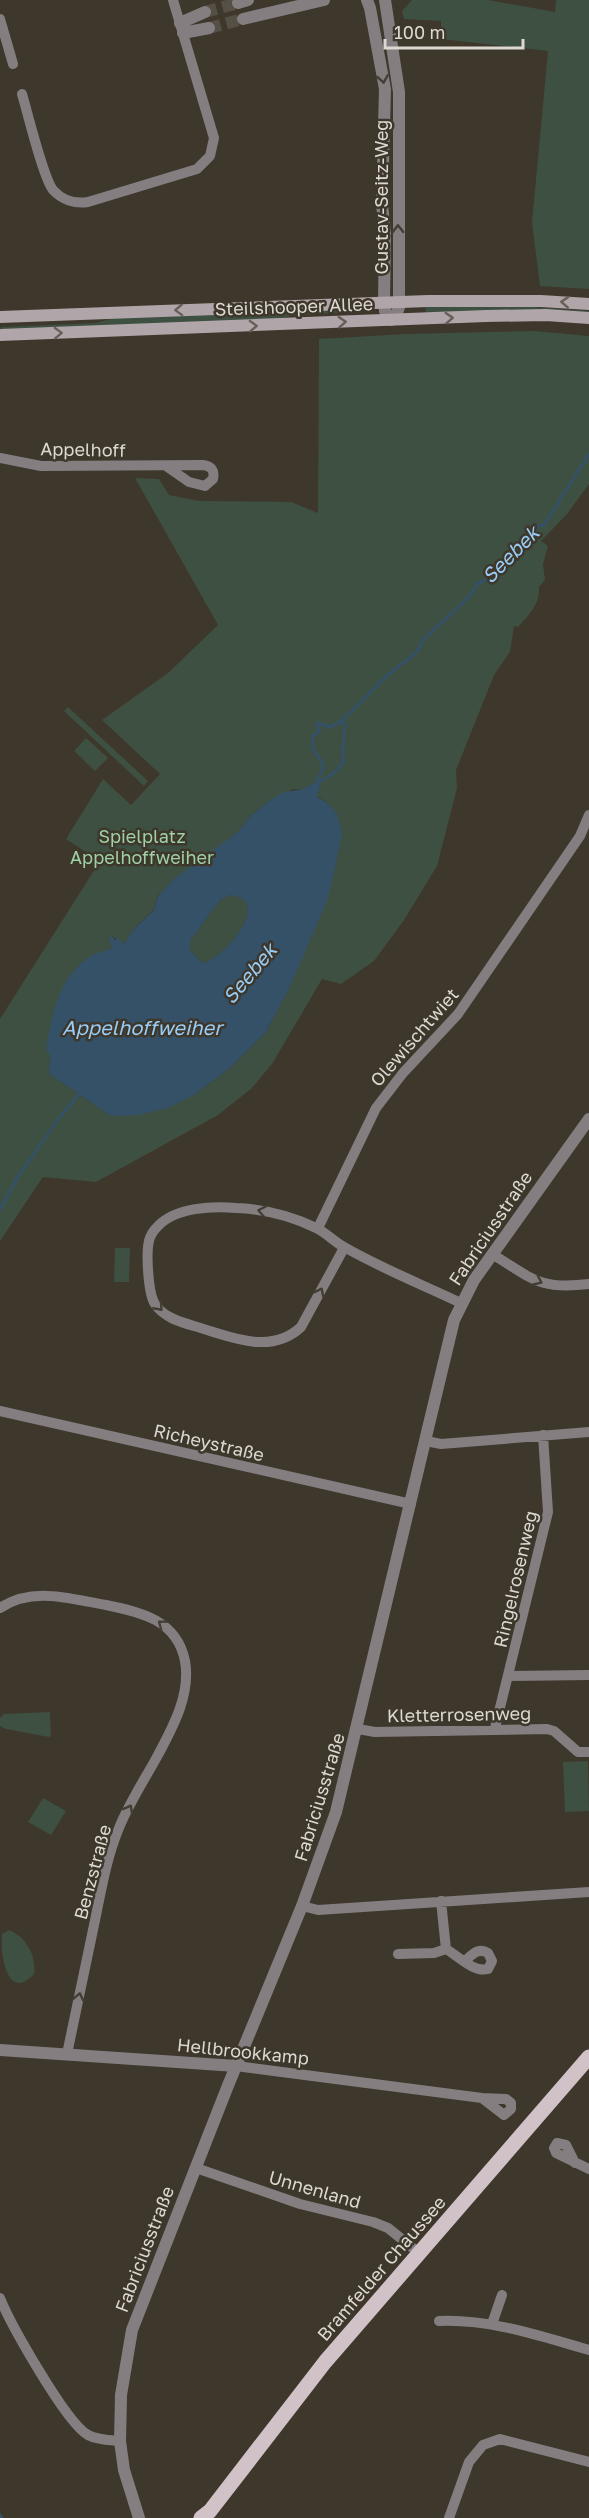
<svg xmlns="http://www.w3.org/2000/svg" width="589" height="2518" viewBox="0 0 589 2518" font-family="'Golos Text',sans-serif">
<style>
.green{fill:#3e5041;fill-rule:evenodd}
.water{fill:#355167;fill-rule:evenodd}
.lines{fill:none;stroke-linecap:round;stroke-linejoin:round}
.stream{stroke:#355167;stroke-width:3}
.tertiary-tunnel{stroke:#564f45;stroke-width:12;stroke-dasharray:12 6;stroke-linecap:butt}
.minor{stroke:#857e80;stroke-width:10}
.tertiary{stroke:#857e80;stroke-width:12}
.secondary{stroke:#b0a5a8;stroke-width:12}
.primary{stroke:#d1c2c7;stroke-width:15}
.oneway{stroke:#453e34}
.oneway2{stroke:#665e57}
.labels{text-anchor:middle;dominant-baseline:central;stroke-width:5;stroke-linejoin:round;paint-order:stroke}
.street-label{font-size:18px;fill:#ddd9d2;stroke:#3e372c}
.park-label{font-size:18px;fill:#9ed1a6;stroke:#3e372c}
.water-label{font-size:20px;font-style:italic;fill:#98ccf5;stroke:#3e372c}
</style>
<rect width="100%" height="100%" fill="#3e372c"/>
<path class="green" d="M412,0h76l67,12 1,-12h33v289l-49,-3 -8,-64 16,-171 -107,-12v-18l-37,-2 -2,-8z
M425,306h94l70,5v2h-163z
M355,308v4l-57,3 -31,5 -266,10v-3l95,-4 18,-5z
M534,331l55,5v148l-22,30 -26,27 7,5 -5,18 2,16 -6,7c1,17 -10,28 -21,40l-4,-1 -4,26 -16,23 -38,95 1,18 -20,78 -33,54 -30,41 -33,23 -19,-5 -50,85 -20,24 -34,27 -122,67 -53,-5 -43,64v-222l100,-158 -34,-22 37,-60 28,26 29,-31 -58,-54 66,-47 50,-48 -83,-147 24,1 10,16 30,6 92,1 27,11 1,-174 87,-5zM293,789c16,0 23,7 36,15l6,54 -1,15 -45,116 -23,43 -36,36 -36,27 -83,21 -62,-42 1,-21 51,-99 11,-6v-12l11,8 2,-2 9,-13 20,-20 4,-14 81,-64 11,-15 19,-15z
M68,707l80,74 -4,5 -80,-75z
M86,738l22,20 -13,13 -21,-20z
M231,895l10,3 6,5c0,4 1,10 0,14 -6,16 -27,43 -45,46l-12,-13v-9l31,-42z
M115,1248h15l-1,34h-15z
M50,1712l1,24 -2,1 -43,-8 -6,-3v-8l4,-4z
M588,1761l1,50 -24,1 -2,-50z
M43,1798l23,13 -15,24 -23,-13z
M9,1930c17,7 28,26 25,44 -27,29 -34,-20 -32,-40z"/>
<path class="water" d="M316,782l4,2 -3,13 12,7 8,10 5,19 -8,40 -7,28 -38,88 -23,43 -36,36 -36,27 -26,13 -31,7 -26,1 -62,-42 1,-20 -4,-3c5,-35 13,-79 49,-97 4,-2 11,-3 17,-6l-3,-10 3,-2 3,4 3,-2 5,6 2,-2 9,-13 20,-19 4,-14 16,-17 65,-48 11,-15 19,-15 15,-9 19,-3zM231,895l10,3 6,5c0,4 1,10 0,14 -6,16 -28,43 -45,46l-12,-13v-9l31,-42z"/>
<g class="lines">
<path class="stream" d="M319,782l15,-9 10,-12c-4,-15 4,-26 -1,-41
M316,784l8,-19 -12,-17 1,-12 7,-5 -4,-6 2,-2 12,4 7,-3c21,-16 37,-39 58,-55 12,-10 23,-14 28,-29l46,-43 9,-14 8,-3 14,-13 13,-16 13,-7 2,-11 7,1 2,-8 7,-1 45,-71
M0,1210l17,-32 42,-60 21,-25
M0,2515l2,3"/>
<path class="tertiary-tunnel" d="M205,12l33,-9
M209,28l34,-9"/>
<path class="minor" d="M0,19l13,45
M22,94c6,20 21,83 31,96 9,10 22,14 35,12l109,-33 13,-13 4,-18 -41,-138
M0,458l41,8 162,-1c8,1 12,5 10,14l-8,7 -16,-4 -23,-16
M318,1228l58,-120 27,-35 55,-59 122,-178 9,-21
M344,1248l-43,79c-31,29 -72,9 -107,-1 -14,-4 -31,-9 -39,-22 -7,-10 -9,-51 -6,-63 1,-5 5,-11 9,-15 18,-19 55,-20 78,-18 27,1 56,8 80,20 11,5 19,15 30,20 37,21 77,37 115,55
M492,1254c41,25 47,36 97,30
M0,1411l411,93
M426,1441l15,3 148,-12
M0,1608c33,-22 70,-9 106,-3 35,7 71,15 79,56 6,33 -12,66 -27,94 -13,24 -29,48 -39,73 -13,31 -18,64 -25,97 -9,43 -18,86 -27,129
M510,1676l79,-1
M495,1728l53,-216 -5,-77
M358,1729l17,3 172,-3 7,2 24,21h11
M441,1901l5,48c12,7 28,24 42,20l4,-8 -4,-8c-10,-6 -16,2 -23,8
M302,1906l16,4 271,-18
M398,1954l36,-1 12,-4
M236,2066l246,32 22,17 7,-6v-6l-5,-4 -24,-1
M575,2163l-9,-18 -9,-2 -3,5 2,5 33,16
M196,2168l104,36 73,18 15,6 31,25
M0,2298c10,25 66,125 88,137 9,5 21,5 32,6
M439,2321c52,-2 101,15 150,29
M492,2324l10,-29
M449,2518l20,-56 14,-17 17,-6 89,23"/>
<path class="tertiary" d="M367,0l3,8 15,81 -3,115 3,29 -1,69 1,9 6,9 6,-7 2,-6v-215l-14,-92
M238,3l10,-3
M243,19l81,-19
M180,23l25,-11
M183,33l26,-5
M0,2050l236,16
M139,2518l-15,-48 -4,-29 1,-46 11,-65 95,-242 75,-182 34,-94 118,-492 20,-40 115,-161"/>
<path class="secondary" d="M0,317l428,-16h113l48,3
M0,335l486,-19 60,-1 43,3"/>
<path class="primary" d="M201,2518l9,-7 115,-149 264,-305"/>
</g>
<defs><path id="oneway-chevron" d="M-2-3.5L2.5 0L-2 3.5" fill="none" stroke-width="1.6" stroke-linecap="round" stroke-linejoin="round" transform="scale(1.5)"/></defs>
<g class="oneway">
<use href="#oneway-chevron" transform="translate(383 79) rotate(81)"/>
<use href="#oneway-chevron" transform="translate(398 229) rotate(-91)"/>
<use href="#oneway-chevron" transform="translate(262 1211) rotate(-169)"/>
<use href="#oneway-chevron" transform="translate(538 1281) rotate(25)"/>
<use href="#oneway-chevron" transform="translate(320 1292) rotate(-63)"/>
<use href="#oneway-chevron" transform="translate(159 1307) rotate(48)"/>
<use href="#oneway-chevron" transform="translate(162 1624) rotate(-143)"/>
<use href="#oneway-chevron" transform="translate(129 1809) rotate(-61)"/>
<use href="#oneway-chevron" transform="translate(79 1997) rotate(-78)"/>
</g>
<g class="oneway2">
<use href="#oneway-chevron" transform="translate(565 302) rotate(-177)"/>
<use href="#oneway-chevron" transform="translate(179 310) rotate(178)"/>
<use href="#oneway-chevron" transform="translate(449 318) rotate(-3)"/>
<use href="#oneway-chevron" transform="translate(342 322) rotate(-3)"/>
<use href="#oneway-chevron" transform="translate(253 326) rotate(-2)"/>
<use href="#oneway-chevron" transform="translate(58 333) rotate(-2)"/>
</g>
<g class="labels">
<g class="street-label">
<text transform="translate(381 197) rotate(-90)">Gustav-Seitz-Weg</text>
<text transform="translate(294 306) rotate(-2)">Steilshooper Allee</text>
<text transform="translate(83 449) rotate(1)">Appelhoff</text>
<text transform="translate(414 1037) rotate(-49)">Olewischtwiet</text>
<text transform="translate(490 1228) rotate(-56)">Fabriciusstraße</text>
<text transform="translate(209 1442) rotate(13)">Richeystraße</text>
<text transform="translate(515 1579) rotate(-77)">Ringelrosenweg</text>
<text transform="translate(459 1714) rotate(-1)">Kletterrosenweg</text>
<text transform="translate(319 1797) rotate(-73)">Fabriciusstraße</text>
<text transform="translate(92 1872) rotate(-75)">Benzstraße</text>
<text transform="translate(243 2051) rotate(6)">Hellbrookkamp</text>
<text transform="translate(315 2189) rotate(16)">Unnenland</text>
<text transform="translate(144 2249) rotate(-69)">Fabriciusstraße</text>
<text transform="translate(381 2268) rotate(-49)">Bramfelder Chaussee</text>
</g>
<g class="park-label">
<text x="142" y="836">Spielplatz<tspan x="142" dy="21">Appelhoffweiher</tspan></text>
</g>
<g class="water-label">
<text transform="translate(510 554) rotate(-45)">Seebek</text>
<text transform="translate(249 973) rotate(-50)">Seebek</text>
<text x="142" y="1027">Appelhoffweiher</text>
</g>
</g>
<path d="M385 39v9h138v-9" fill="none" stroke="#ddd9d2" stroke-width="3"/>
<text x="394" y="39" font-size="18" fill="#ddd9d2" stroke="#3e372c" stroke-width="4.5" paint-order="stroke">100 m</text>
</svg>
